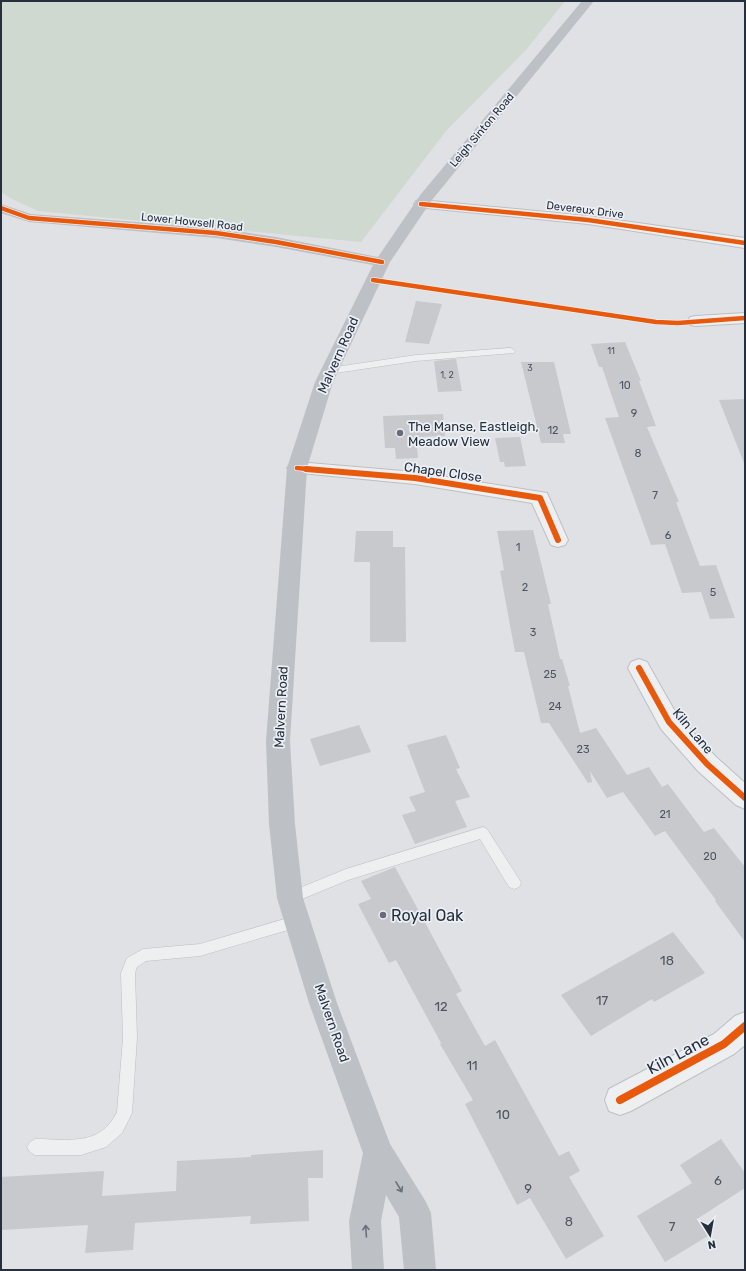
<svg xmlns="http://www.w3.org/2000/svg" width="746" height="1271" viewBox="0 0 746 1271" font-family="Rubik,sans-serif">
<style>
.green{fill:#d0d9cf}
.building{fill:#c7c9cc}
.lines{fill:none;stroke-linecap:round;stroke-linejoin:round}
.lane-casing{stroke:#bdbfc2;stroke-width:1}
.street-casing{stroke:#bdbfc2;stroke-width:2}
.lane{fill:#eeeff1;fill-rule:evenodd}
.street{fill:#eeeff1;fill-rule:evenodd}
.secondary{fill:#bdc0c4;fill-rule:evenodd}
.cycleway-far2-casing{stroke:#ecf0f5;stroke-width:6}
.cycleway-far1-casing{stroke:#ecf0f5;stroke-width:8}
.cycleway-casing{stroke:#ecf0f5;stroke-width:10}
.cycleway-far2{stroke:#e8590c;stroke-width:4.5}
.cycleway-far1{stroke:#e8590c;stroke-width:6}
.cycleway{stroke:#e8590c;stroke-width:8}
.oneway{stroke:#69707a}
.poi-dot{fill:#666d78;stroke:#ecf0f5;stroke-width:1.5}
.labels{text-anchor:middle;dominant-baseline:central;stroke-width:3.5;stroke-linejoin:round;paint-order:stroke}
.far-number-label{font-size:9px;fill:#4e5662}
.far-street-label{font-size:11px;fill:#252f3e;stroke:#ecf0f5}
.number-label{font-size:11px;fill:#4e5662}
.street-label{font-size:13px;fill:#252f3e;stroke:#ecf0f5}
.poi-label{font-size:13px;fill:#252f3e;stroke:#ecf0f5;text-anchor:start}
.near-number-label{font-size:13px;fill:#4e5662}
.near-poi-label{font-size:16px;fill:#252f3e;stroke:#ecf0f5;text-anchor:start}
.near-street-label{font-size:16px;fill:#252f3e;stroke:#ecf0f5}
</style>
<rect width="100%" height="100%" fill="#dfe1e4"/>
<path class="green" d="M1,1h564l-39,49 -80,81 -85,111 -323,-31 -28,-13 -9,-6z"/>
<path class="building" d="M416,301l26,3 -13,40 -24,-2z
M625,342l16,39h-2l3,8 14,37 -9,1 32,75h-3l24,64 16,-1 19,53 -25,1 -9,-27 -19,1 -17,-49 -14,1 -46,-127 14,-1 -17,-50h-3l-8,-23z
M456,359l6,32 -24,1 -4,-31z
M521,362h33l17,72h-8l2,9h-24z
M745,399v64h-1l-25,-63z
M443,414l2,22 -29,1 2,21 -22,1 -1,-11h-10l-2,-32z
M520,437l6,29 -21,1 -1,-5h-4l-5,-24z
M533,530l18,74h-3l12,55h2l8,27h-2l12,47 16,-5 31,47 22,-8 13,20 6,-3 36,48 10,-4 31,39v75l-30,-41 1,-1 -51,-69 -10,5 -32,-44 -16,6 -17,-27 2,11 -4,1 -39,-60h-8l-17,-71h-9l-15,-81 4,-1 -7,-39z
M356,531h37v16h12l1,95h-36v-80h-16z
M359,725l12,27 -51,14 -10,-27z
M446,735l14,33 -4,1 14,28 -15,4 12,26 -52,17 -13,-29 14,-4 -7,-14 16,-5 -18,-47z
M395,867l67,124 -6,3 29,52 10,-6 64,116 10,-5 11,20 -11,6 35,59 -38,23 -36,-61 -13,7 -52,-101 8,-4 -33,-56 1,-1 -45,-83 -7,3 -31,-59 13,-5 -10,-18z
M673,932l32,41 -51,29 -2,-3 -61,37 -30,-41z
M721,1139l24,34v15l-48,31 11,17 -43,26 -28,-46 55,-33 -12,-18z
M323,1150v28h-15l1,43 -59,3 1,-8 -116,7 -2,27 -48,3 3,-28 -87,5v-53l103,-6 -2,25 74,-5 1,-30 74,-4v-2z"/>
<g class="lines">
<g class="lane-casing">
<path id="lane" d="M511,348l4,3 -1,2 -98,8 -87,13 -4,-3 4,-3 87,-13z
M483,827l4,2 32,50 2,4 -2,4 -5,2 -5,-2 -29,-48 -132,41 -58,24 -5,-2 -2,-4 2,-4 61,-25z
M298,915l5,2 2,4 -2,4 -5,2 -98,29 -54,5 -9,6 -2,6 2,65 -5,75 -10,20 -16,14 -25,8h-46l-5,-3 -3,-5 3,-5 5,-3c33,0 65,8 82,-27l6,-74 -2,-65 6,-15 16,-9 57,-5z"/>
</g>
<g class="street-casing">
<path id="street" d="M421,200l167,16 157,22v10l-157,-24 -172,-17 -2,-3 2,-3z
M745,313v10l-49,3 -6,-1 -2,-4 2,-4 6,-1z
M297,462l118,10 132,21 21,47 -3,5 -7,2 -7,-2 -19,-42 -117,-19 -125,-12 -3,-4 3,-4z
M639,659l8,3 30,53 39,42 29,26v26l-9,-4 -38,-34 -37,-42 -33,-61 3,-6z
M745,1012v33l-11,9 -103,57 -11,4 -11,-4 -4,-11 4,-11 105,-55 21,-18z"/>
</g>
<use href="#lane" class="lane"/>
<use href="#street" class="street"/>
<path class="secondary" d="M582,1h12l-162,199 -42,62 -57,120 -26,86 -17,273 5,83 8,74 34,105 53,141 36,58 5,11 5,57h-32l-5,-53 -13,-22 -5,26 3,49h-32l-3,-49 14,-68 -54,-150 -32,-105 -8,-74 -3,-83 21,-273 28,-86 58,-117 -97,-18 -60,-9 -187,-16 -28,-9v-9l30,10 185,14 60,9 102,20 43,-63z"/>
<g class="cycleway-far2-casing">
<path id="cycleway-far2" d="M421,204l167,16 157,23
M1,208l28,10 187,15 60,9 106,20
M373,280l283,42 22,1 67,-5
M297,468l21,2"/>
</g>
<g class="cycleway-far1-casing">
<path id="cycleway-far1" d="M306,469l109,9 125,20 18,42
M639,668l30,54 38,42 38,34"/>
</g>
<g class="cycleway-casing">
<path id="cycleway" d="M620,1100l104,-56 21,-18"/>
</g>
<use href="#cycleway-far2" class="cycleway-far2"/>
<use href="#cycleway-far1" class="cycleway-far1"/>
<use href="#cycleway" class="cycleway"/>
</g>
<defs><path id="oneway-shaft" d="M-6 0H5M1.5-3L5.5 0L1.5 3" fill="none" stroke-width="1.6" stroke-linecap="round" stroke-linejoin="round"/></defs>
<g class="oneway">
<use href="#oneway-shaft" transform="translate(399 1187) rotate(59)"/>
<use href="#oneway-shaft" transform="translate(366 1231) rotate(-94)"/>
</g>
<g class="poi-dot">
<circle cx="400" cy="433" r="4"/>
<circle cx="383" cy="915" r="4"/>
</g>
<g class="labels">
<g class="far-number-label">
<text x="611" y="351">11</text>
<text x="530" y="368">3</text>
<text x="447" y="375">1, 2</text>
</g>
<g class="far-street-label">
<text transform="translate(482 130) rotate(-50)">Leigh Sinton Road</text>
<text transform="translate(585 210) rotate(7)">Devereux Drive</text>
<text transform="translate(192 222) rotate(6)">Lower Howsell Road</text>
</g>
<g class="number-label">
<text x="625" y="385">10</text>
<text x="634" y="413">9</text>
<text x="553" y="430">12</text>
<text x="638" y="453">8</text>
<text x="655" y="495">7</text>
<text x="668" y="535">6</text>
<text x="518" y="547">1</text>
<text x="525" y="587">2</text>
<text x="713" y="592">5</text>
<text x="533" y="632">3</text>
<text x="550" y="674">25</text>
<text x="555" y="706">24</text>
<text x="583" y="749">23</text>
<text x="665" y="814">21</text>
<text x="710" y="856">20</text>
</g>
<g class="street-label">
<text transform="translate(338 355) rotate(-66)">Malvern Road</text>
<text transform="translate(443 472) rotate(8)">Chapel Close</text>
<text transform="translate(281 707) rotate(-87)">Malvern Road</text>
<text transform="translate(693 731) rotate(50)">Kiln Lane</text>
<text transform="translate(332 1023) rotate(71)">Malvern Road</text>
</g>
<g class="poi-label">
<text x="408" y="426">The Manse, Eastleigh,<tspan x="408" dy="15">Meadow View</tspan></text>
</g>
<g class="near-number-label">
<text x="667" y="960">18</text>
<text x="602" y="1000">17</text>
<text x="441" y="1006">12</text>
<text x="472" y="1065">11</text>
<text x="503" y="1114">10</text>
<text x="718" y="1180">6</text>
<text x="528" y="1188">9</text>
<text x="569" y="1221">8</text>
<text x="672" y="1226">7</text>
</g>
<g class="near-poi-label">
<text x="391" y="915">Royal Oak</text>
</g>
<g class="near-street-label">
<text transform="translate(678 1054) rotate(-28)">Kiln Lane</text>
</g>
</g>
<rect width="746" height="1271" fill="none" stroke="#252f3e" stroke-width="4"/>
<g transform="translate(710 1235) rotate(169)" stroke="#ecf0f5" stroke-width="3" paint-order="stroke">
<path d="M0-3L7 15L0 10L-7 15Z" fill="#252f3e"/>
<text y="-6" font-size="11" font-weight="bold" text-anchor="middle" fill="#252f3e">N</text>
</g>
</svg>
